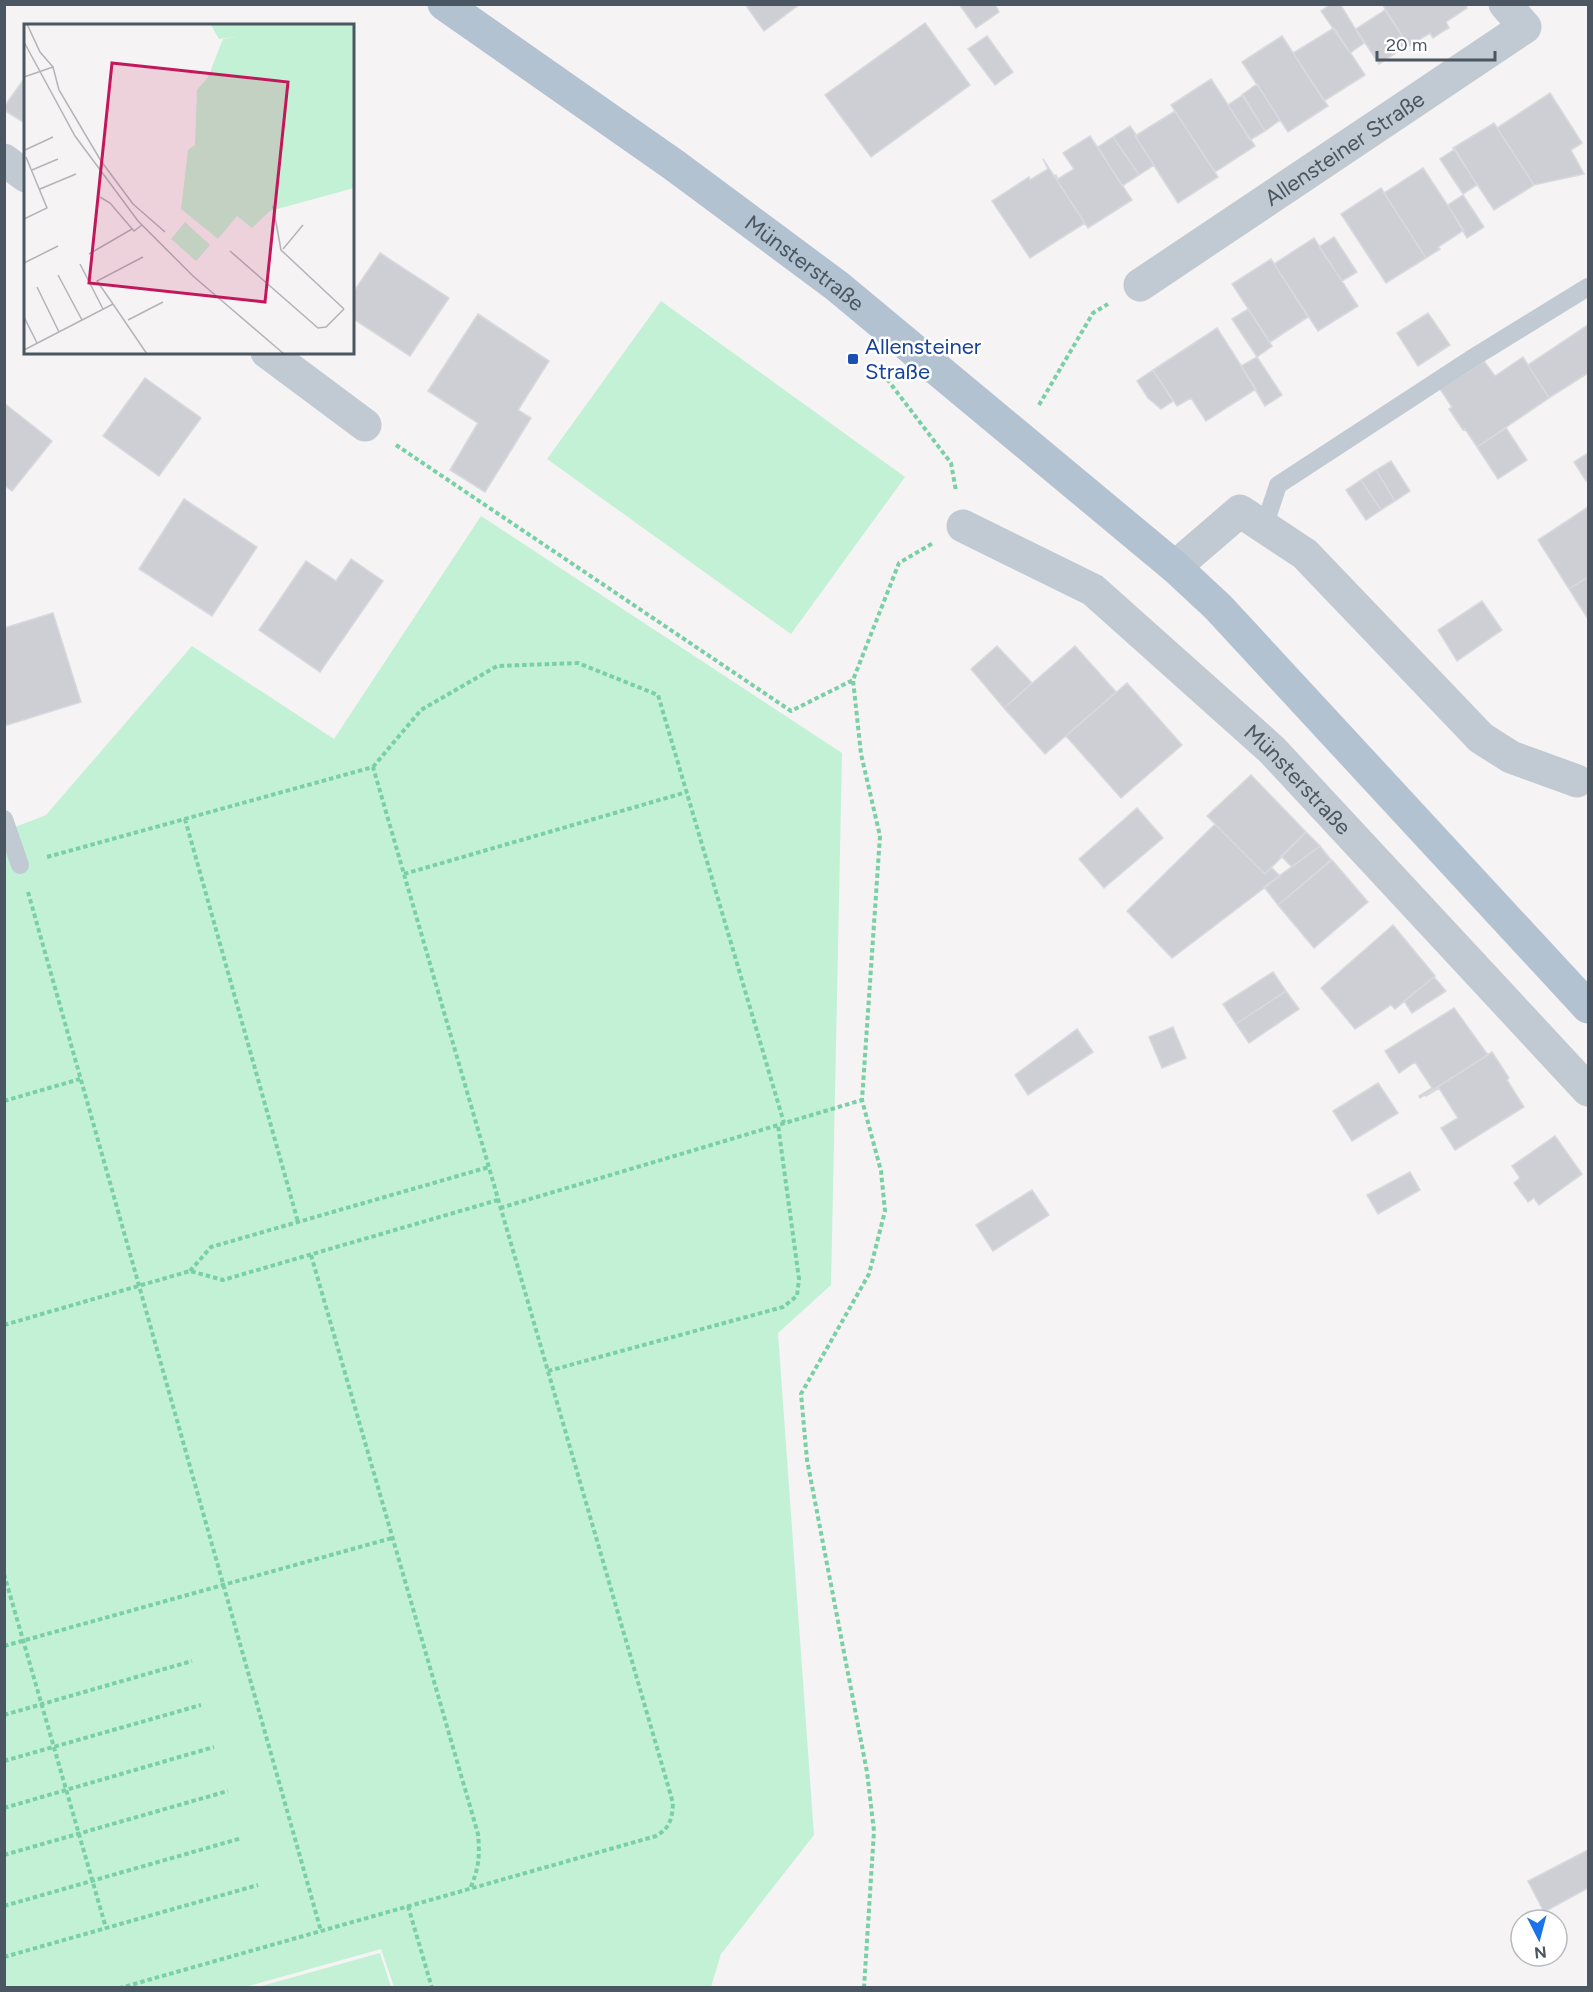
<svg xmlns="http://www.w3.org/2000/svg" width="1593" height="1992" viewBox="0 0 1593 1992" font-family="Figtree,sans-serif">
<style>
.green{fill:#c3f1d5}
.building{fill:#cdcfd5;stroke:#d7d9de;stroke-width:1.5}
.lines{fill:none;stroke-linecap:round;stroke-linejoin:round}
.path{stroke:#7ad0a6;stroke-width:4;stroke-dasharray:4.5 3;stroke-linecap:butt}
.lane{stroke:#c1cad2;stroke-width:18}
.street{stroke:#c1cad2;stroke-width:33}
.primary{stroke:#b3c2d1;stroke-width:33}
.transit-dot{fill:#1a4fb4;stroke:#fff;stroke-width:2}
.labels{text-anchor:middle;dominant-baseline:central;stroke-width:5;stroke-linejoin:round;paint-order:stroke}
.street-label{font-size:22px;fill:#4a5661;stroke:#fff}
.transit-label{font-size:22px;fill:#164399;stroke:#fff;text-anchor:start}
.inset-road{fill:none;stroke:#b1b4b9;stroke-width:1.5}
.view{fill:#c2185b;fill-opacity:0.15;stroke:#c2185b;stroke-width:3}
.inset-edge{fill:none;stroke:#4a5661;stroke-width:3}
</style>
<rect width="100%" height="100%" fill="#f5f3f3"/>
<path class="green" d="M661,301l244,176 -114,157 -244,-175z
M481,516l361,237 -11,532 -53,48 36,502 -93,119 -10,33h-317l-13,-38 -136,38 -240,1v-1157l41,-16 146,-169 142,93z
M380,1953l11,34h-133z"/>
<path class="building" d="M745,4h55l-36,27z
M959,4h39l-2,2 3,6 -23,16z
M1331,4h9l24,39 -14,10 -29,-42z
M1382,4h83l2,4 -21,14 3,6 -7,4 -9,6 -3,-5 -21,13z
M1385,10l23,35 -29,19 -23,-35z
M925,23l45,62 -99,72 -46,-62z
M1334,28l31,47 -41,26 -31,-48z
M987,36l26,36 -18,13 -27,-36z
M1282,36l46,70 -40,26 -46,-70z
M26,76v48l-22,-14v-3z
M1211,79l44,67 -40,26 -44,-67z
M1257,84l23,36 -15,11 -23,-36z
M1550,93l32,50 -11,7 13,24 -50,11 -37,-57z
M1243,95l22,36 -15,9 -22,-35z
M1175,111l43,66 -40,26 -43,-67z
M1494,123l40,62 -40,25 -41,-62z
M1130,126l7,10h-2l19,29 -15,10 -26,-38z
M1090,136l42,64 -44,28 -34,-52 2,-1 2,4 16,-10 -11,-16z
M1113,137l26,38 -17,11 -24,-39z
M1455,149l22,36 -14,9 -23,-35z
M1043,159l42,64 -55,35 -38,-57 37,-24 1,3 18,-11z
M1423,168l41,62 -26,17 2,2 -14,9 -42,-65z
M1381,188l45,70 -40,25 -45,-69z
M1463,195l21,32 -17,11 -19,-33z
M1334,237l23,35 -15,9 -23,-34z
M1314,238l44,68 -40,25 -44,-67z
M380,253l69,45 -39,58 -58,-38v-24z
M1271,259l37,58 -38,25 -38,-58z
M1248,309l24,37 -15,11 -25,-38z
M1428,313l22,32 -32,21 -21,-33z
M478,314l71,47 -31,49 13,8 -46,74 -35,-22 28,-47 -50,-32z
M1588,325v48l-39,25 -21,-33z
M1217,328l39,61 -50,32 -15,-23 -14,8 -24,-36z
M1257,357l25,38 -17,11 -24,-40z
M1523,357l26,41 -72,49 -12,-18 -2,1 -14,-21 3,-2 -12,-18 44,-28 11,15z
M1153,370l20,31 -12,8 -13,-11 -11,-17z
M145,378l56,40 -42,58 -56,-40z
M4,403l48,38 -40,50 -8,-6z
M1506,428l21,32 -29,19 -21,-32z
M1588,453v26l-2,2 -12,-19z
M1391,461l19,30 -15,10 -19,-31z
M1376,470l19,31 -14,9 -20,-30z
M1361,480l20,30 -15,10 -20,-30z
M184,499l73,48 -45,69 -73,-47z
M1588,507v70l-19,12 -31,-49z
M351,559l32,22 -63,91 -61,-42 47,-69 30,20z
M1588,577v42l-19,-30z
M1482,601l20,29 -45,31 -19,-31z
M53,613l28,89 -77,24v-98z
M997,646l35,37 -28,25 -33,-39z
M1075,646l41,46 -71,62 -41,-46z
M1127,683l55,62 -61,53 -55,-62z
M1251,775l55,57 -41,42 -58,-58z
M1137,808l26,30 -59,50 -25,-29z
M1215,824l50,50 6,-7 9,9 -108,82 -45,-47z
M1306,832l14,14 -28,21 -11,-11z
M1320,846l11,14 -53,45 -14,-18z
M1332,860l36,42 -54,46 -36,-43z
M1393,925l42,51 -40,33 -4,-4 -36,24 -34,-41z
M1273,972l13,19 -50,33 -13,-20z
M1434,977l12,14 -34,22 -8,-12z
M1286,991l13,18 -50,34 -13,-19z
M1454,1008l34,47 -68,43 -1,-2 13,-8 -17,-26 -16,11 -14,-22z
M1173,1027l13,31 -24,10 -13,-31z
M1077,1029l16,23 -65,43 -13,-20z
M1492,1052l17,26 -2,2 17,27 -69,43 -14,-22 17,-10 -19,-30 -13,8 -1,-1z
M1378,1083l20,30 -46,28 -19,-30z
M1555,1136l27,38 -43,31 -5,-7 -6,4 -14,-19 6,-5 -8,-12z
M1410,1172l10,18 -42,24 -11,-19z
M1032,1190l17,25 -56,36 -17,-26z
M1588,1850v38l-44,24 -16,-31z"/>
<g class="lines">
<path class="path" d="M887,379l64,84 5,28
M1039,405l54,-92 15,-9
M396,445l395,266 62,-31
M373,767l48,-57 76,-44 81,-3 80,32 126,428
M185,819l113,403
M47,857l326,-90 300,1036c-1,16 -3,25 -17,33l-536,152
M404,874l283,-82
M28,892l293,1039
M4,1101l76,-22
M500,1208l362,-108
M311,1255l167,579c2,22 1,34 -8,55
M190,1271l21,-24 278,-80
M4,1325l186,-54 33,9 275,-80
M548,1371l235,-64 14,-11 2,-17 -21,-154
M4,1574l102,354
M4,1646l388,-108
M4,1715l188,-54
M4,1761l197,-56
M4,1808l210,-61
M4,1855l224,-64
M4,1906l238,-68
M408,1906l24,82
M4,1957l254,-72
M864,1988l10,-157 -7,-59 -60,-312 -6,-66 68,-120 16,-63 -4,-40 -19,-71 18,-264 -19,-82 -8,-74 46,-117 34,-20"/>
<path class="lane" d="M1264,527l14,-42 193,-126 117,-72
M4,819l16,46"/>
<g class="street">
<path d="M4,160l22,16"/>
<path id="s1" d="M1140,285l385,-258 -20,-23"/>
<path d="M267,352l98,73"/>
<path id="s2" d="M963,526l130,64 179,160 316,340"/>
<path d="M1175,567l65,-56 65,43 176,184 30,19 66,24"/>
</g>
<path class="primary" id="s3" d="M444,4l230,161 163,121 338,281 43,40 370,400"/>
</g>
<rect class="transit-dot" x="847" y="353" width="12" height="12" rx="3"/>
<g class="labels">
<g class="street-label">
<text stroke="none"><textPath href="#s1" startOffset="246">Allensteiner Straße</textPath></text>
<text stroke="none"><textPath href="#s3" startOffset="444">Münsterstraße</textPath></text>
<text stroke="none"><textPath href="#s2" startOffset="424">Münsterstraße</textPath></text>
</g>
<g class="transit-label">
<text x="865" y="346">Allensteiner<tspan x="865" dy="25">Straße</tspan></text>
</g>
</g>
<g transform="translate(24 24)">
<rect width="330" height="330" fill="#f5f3f3"/>
<path d="M175,0h155v164l-84,23 -18,17 -15,-12 -19,23 -37,-30 7,-59 7,-5 2,-55 11,-13 15,-38 13,-2 -17,2 -8,-14zM161,198l25,23 -14,16 -25,-22z" fill="#c3f1d5"/>
<path class="inset-road" d="M3,0l13,28 13,15M0,18l51,94 63,85 55,55 91,78M0,53l29,-10 6,23 42,71 32,43 32,28M1,126l28,-13M8,146l26,-11M16,165l36,-15M76,173l10,6 24,28 8,-6M249,182l8,44 63,59M0,195l23,-11 -21,-51M259,225l20,-24M206,227l88,77 8,-1 18,-18M65,230l43,-25M0,239l34,-17M56,240l23,45M34,251l24,45M13,263l22,45M89,280l-16,-23 46,-24M0,293l13,26M104,296l35,-18M0,326l89,-46 34,50"/>
<path class="view" d="M88,39l176,19 -23,220 -176,-19z"/>
<rect width="330" height="330" class="inset-edge"/>
</g>
<rect width="1593" height="1992" fill="none" stroke="#4a5661" stroke-width="12"/>
<g transform="translate(1539 1938) rotate(174)"><circle r="28" fill="#ffffff" stroke="#b7bbc0" stroke-width="1.5"/>
<path d="M0-4.5L10 22L0 15L-10 22Z" fill="#1a73e8"/>
<text y="-9" font-size="16" font-weight="bold" text-anchor="middle" fill="#4a5661">N</text>
</g>
<path d="M1377 51v9h118v-9" fill="none" stroke="#4a5661" stroke-width="3"/>
<text x="1386" y="51" font-size="18" fill="#4a5661" stroke="#ffffff" stroke-width="4.5" paint-order="stroke">20 m</text>
</svg>
